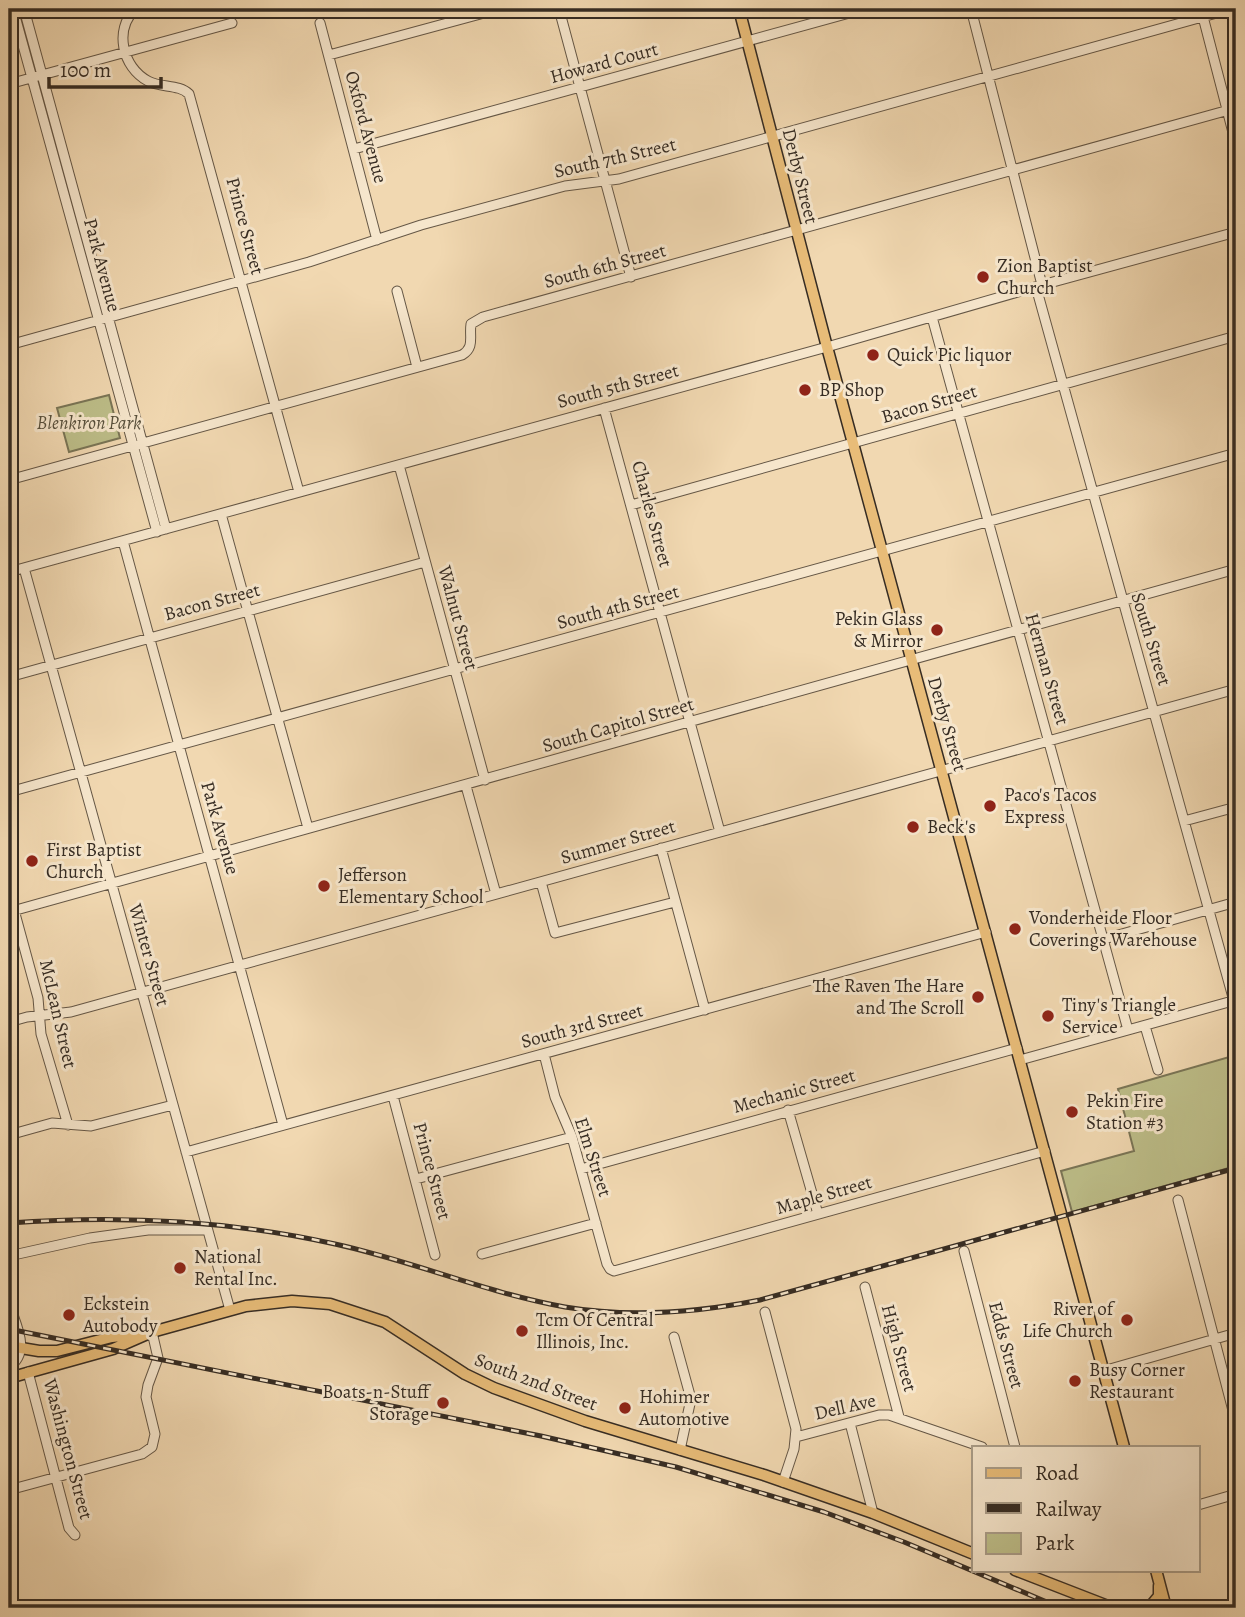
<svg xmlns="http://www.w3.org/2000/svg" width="1245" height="1617" viewBox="0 0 1245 1617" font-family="Alegreya,serif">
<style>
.green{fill:#bdbe89;stroke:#7a7556;stroke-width:2}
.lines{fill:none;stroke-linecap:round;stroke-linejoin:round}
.minor-casing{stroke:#655746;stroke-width:11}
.major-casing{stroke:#362c23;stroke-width:13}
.minor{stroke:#f6e6cc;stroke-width:9}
.major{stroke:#e8bc78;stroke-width:10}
.rail-casing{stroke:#362c23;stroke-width:5}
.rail{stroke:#f6e6cc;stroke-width:2.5;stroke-dasharray:8;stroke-linecap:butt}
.poi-dot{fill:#8f2418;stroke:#f6e6cc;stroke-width:2.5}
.labels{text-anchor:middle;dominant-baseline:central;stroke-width:6;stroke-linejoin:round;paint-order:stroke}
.street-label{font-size:19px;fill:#362c23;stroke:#f6e6cc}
.poi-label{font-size:19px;fill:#362c23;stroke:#f6e6cc;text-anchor:start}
.park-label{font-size:19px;font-style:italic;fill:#58503c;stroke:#f6e6cc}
</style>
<rect width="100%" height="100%" fill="#f1d8b1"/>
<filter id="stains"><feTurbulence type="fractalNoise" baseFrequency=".00286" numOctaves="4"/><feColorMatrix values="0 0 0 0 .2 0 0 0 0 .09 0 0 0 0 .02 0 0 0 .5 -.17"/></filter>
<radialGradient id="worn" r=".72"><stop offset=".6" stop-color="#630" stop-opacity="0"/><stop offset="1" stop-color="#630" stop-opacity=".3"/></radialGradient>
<path class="green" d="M109,395l11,43 -51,14 -12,-44z
M1236,1055v111l-164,46 -11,-41 73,-20 -16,-62z"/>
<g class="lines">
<g class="minor-casing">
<path id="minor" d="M13,9l144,523
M24,9l142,520
M135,9c-21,21 -13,58 13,72 13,7 31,3 41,13l110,398
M559,9l72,268
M971,9l71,276
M1201,9l35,135
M320,23l57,217
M329,55l170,-46
M9,84l223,-61
M354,149l510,-140
M1036,287l198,714
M397,291l20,76
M932,317l196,713
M9,321l6,22
M9,345l300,-83 112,-37 144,-39 54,-7 612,-170
M604,408l116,424
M399,465l86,315
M9,480l453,-125c13,-8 7,-18 9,-31l12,-7 753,-209
M631,505l605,-169
M221,514l87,314
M123,541l160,584
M24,568l206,742
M9,572l818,-225 215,-62 194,-53
M9,677l416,-115
M466,786l30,108
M9,792l1227,-339
M1184,821l52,-14
M661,848l44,162
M541,882l14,51 120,-31
M14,910l24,88 3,36 27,91
M9,912l1227,-343
M1104,939l132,-37
M9,1022l18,-5 44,-5 1165,-323
M1145,1026l13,44
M544,1054l11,43 17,40 35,127 3,5 4,2 431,-120
M1020,1060l216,-60
M393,1096l42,159
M788,1110l30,104
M9,1135l43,-12 39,3 82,-21
M186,1152l800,-220
M581,1169l436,-121
M416,1179l156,-42
M1178,1200l58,222
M964,1251l51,196
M482,1254l114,-31
M9,1256l81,-18 58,-8h59
M865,1287l34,130
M9,1303c6,21 23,48 0,64
M765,1312l31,117 -2,20 -11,33
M674,1337l17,62 -11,51
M1103,1371l133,-38
M28,1372l41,156 6,7
M850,1423l23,90
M796,1437l83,-22h10l93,32
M9,1490l133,-36 10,-7 3,-13 -9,-37 2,-12 10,-27 -6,-26
M1198,1505l38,-11"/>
</g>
<g class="major-casing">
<path id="major" d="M739,9l88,338 297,1100
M9,1346l30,5h18l55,-14 27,-3
M9,1378l104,-29 39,-17 94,-26 46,-5 38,3 55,18 80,52 29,14 91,33 179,54 109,38 101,41
M1015,1570l98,38
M1156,1570l10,38
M1149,1608l10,-12v-10"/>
</g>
<use href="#minor" class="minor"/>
<use href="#major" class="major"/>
<g class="rail-casing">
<path id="rail" d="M9,1223c109,-8 219,-3 326,21 78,17 152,49 230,63 66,11 130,6 195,-7l476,-132
M9,1329l532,107 135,31 148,45 80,30 157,66"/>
</g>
<use href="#rail" class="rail"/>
</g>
<g class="poi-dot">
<circle cx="983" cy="277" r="7"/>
<circle cx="873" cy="355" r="7"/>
<circle cx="805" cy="390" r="7"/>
<circle cx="937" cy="630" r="7"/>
<circle cx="990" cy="806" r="7"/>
<circle cx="913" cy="827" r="7"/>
<circle cx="32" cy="861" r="7"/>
<circle cx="324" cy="886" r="7"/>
<circle cx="1015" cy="929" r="7"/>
<circle cx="978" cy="997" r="7"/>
<circle cx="1048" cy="1016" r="7"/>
<circle cx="1072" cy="1112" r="7"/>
<circle cx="180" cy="1268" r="7"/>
<circle cx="69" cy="1315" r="7"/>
<circle cx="1127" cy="1320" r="7"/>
<circle cx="522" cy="1331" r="7"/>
<circle cx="1075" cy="1381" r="7"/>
<circle cx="443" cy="1403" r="7"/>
<circle cx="625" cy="1408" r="7"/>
</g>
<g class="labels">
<g class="street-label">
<text transform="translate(604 63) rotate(-15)">Howard Court</text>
<text transform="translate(366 127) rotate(75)">Oxford Avenue</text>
<text transform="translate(615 158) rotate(-13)">South 7th Street</text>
<text transform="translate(800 176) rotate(76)">Derby Street</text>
<text transform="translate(245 226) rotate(75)">Prince Street</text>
<text transform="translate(102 265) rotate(75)">Park Avenue</text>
<text transform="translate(605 266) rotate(-15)">South 6th Street</text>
<text transform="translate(618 386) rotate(-15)">South 5th Street</text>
<text transform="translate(929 404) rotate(-16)">Bacon Street</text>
<text transform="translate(652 514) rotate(75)">Charles Street</text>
<text transform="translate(212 602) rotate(-15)">Bacon Street</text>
<text transform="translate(618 607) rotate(-15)">South 4th Street</text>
<text transform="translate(458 618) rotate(75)">Walnut Street</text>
<text transform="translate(1151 639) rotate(73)">South Street</text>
<text transform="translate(1047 669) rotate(74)">Herman Street</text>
<text transform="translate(947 724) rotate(74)">Derby Street</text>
<text transform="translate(618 725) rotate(-16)">South Capitol Street</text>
<text transform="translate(220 828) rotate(74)">Park Avenue</text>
<text transform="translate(618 842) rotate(-16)">Summer Street</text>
<text transform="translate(149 955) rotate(74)">Winter Street</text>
<text transform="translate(58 1014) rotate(77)">McLean Street</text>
<text transform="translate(582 1026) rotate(-15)">South 3rd Street</text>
<text transform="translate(794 1091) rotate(-15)">Mechanic Street</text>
<text transform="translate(593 1157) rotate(72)">Elm Street</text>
<text transform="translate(432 1171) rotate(75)">Prince Street</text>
<text transform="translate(824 1195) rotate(-16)">Maple Street</text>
<text transform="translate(1006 1345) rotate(75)">Edds Street</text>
<text transform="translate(899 1348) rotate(75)">High Street</text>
<text transform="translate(536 1382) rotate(21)">South 2nd Street</text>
<text transform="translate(845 1407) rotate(-13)">Dell Ave</text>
<text transform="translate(68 1449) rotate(75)">Washington Street</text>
</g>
<g class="poi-label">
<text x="997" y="266">Zion Baptist<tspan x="997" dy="22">Church</tspan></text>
<text x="887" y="355">Quick Pic liquor</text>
<text x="819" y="390">BP Shop</text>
<text x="923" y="619" text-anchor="end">Pekin Glass<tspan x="923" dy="22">&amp; Mirror</tspan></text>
<text x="1004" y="795">Paco's Tacos<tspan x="1004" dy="22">Express</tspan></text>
<text x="927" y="827">Beck's</text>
<text x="46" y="850">First Baptist<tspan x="46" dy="22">Church</tspan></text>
<text x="338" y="875">Jefferson<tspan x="338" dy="22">Elementary School</tspan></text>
<text x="1029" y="918">Vonderheide Floor<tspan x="1029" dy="22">Coverings Warehouse</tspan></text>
<text x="964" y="986" text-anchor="end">The Raven The Hare<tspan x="964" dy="22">and The Scroll</tspan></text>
<text x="1062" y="1005">Tiny's Triangle<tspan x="1062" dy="22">Service</tspan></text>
<text x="1086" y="1101">Pekin Fire<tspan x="1086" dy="22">Station #3</tspan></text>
<text x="194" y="1257">National<tspan x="194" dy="22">Rental Inc.</tspan></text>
<text x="83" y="1304">Eckstein<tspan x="83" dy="22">Autobody</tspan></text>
<text x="1113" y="1309" text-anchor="end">River of<tspan x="1113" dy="22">Life Church</tspan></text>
<text x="536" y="1320">Tcm Of Central<tspan x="536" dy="22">Illinois, Inc.</tspan></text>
<text x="1089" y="1370">Busy Corner<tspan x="1089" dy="22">Restaurant</tspan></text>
<text x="429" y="1392" text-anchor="end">Boats-n-Stuff<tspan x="429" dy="22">Storage</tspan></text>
<text x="639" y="1397">Hohimer<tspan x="639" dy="22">Automotive</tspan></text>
</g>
<g class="park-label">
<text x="89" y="423">Blenkiron Park</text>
</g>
</g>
<rect width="1245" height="1617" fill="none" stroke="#f1d8b1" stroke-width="35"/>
<rect x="10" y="10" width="1224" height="1596" fill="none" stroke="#362c23" stroke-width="3.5"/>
<rect x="18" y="18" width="1210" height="1582" fill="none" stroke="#362c23" stroke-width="2"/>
<rect x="972" y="1446" width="228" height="126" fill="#f6e6cc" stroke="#a99c88" stroke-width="2"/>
<rect x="986" y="1468" width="35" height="10" fill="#e8bc78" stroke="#a99c88" stroke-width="2"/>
<text x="1035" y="1480" font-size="21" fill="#362c23">Road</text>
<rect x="986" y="1503" width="35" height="10" fill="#362c23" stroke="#a99c88" stroke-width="2"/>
<text x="1035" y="1516" font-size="21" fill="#362c23">Railway</text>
<rect x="986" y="1533" width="35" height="21" fill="#bdbe89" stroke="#a99c88" stroke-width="2"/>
<text x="1035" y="1550" font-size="21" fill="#362c23">Park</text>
<path d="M49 77v10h112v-10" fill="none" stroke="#362c23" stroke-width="3.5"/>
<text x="60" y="77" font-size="21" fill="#362c23" stroke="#f6e6cc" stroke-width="5" paint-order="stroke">100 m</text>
<rect width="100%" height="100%" filter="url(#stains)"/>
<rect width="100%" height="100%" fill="url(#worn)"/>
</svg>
